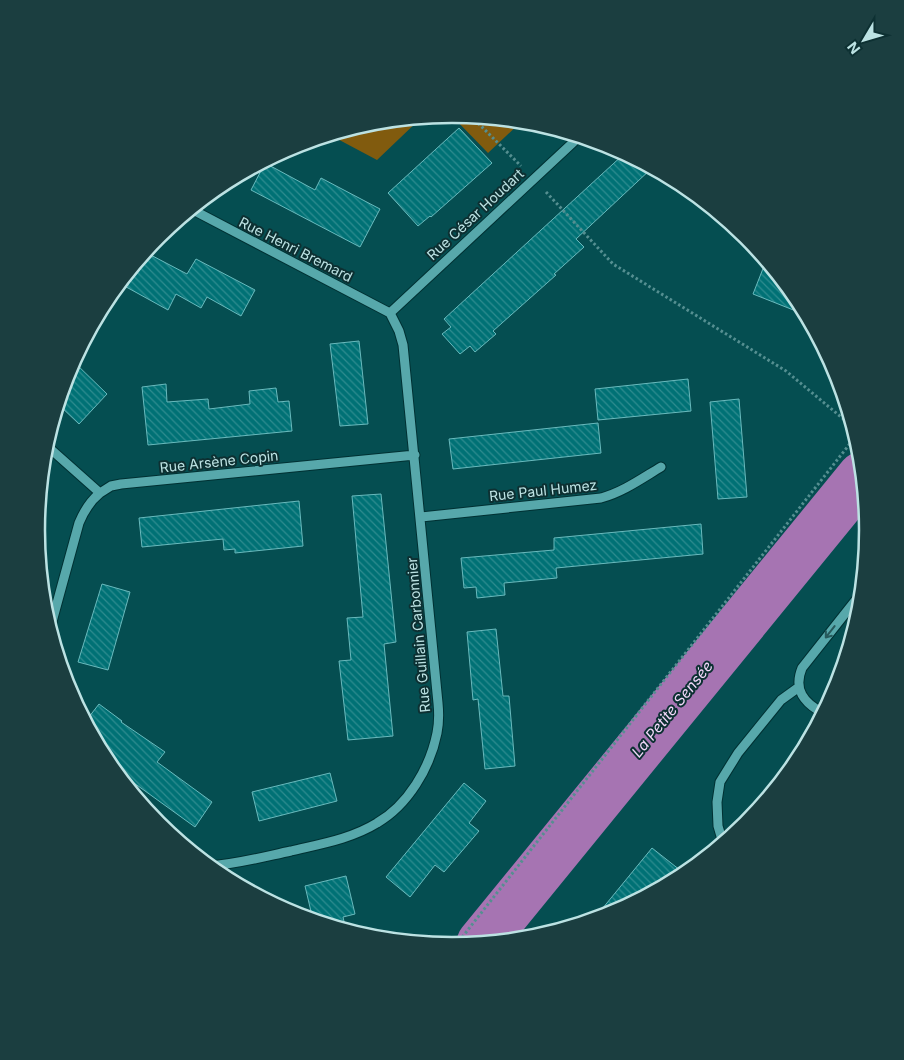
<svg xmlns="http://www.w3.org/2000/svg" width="904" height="1060" viewBox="0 0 904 1060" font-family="Inter,sans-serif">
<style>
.pitch{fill:#815b0e}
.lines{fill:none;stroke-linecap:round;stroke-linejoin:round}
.river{stroke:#a674b2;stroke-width:49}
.building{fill:url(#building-back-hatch);stroke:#69babd}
.minor-casing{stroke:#013133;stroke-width:11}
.path{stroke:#558f91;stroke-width:3;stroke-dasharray:2.5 2.5;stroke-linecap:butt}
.minor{stroke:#57a8ab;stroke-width:9}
.oneway{stroke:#275a5c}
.labels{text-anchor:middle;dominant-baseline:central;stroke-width:4;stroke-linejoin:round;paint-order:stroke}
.street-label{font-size:14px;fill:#bce2e3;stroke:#0d3032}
.water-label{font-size:15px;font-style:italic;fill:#f3d8fa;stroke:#0d3032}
.rim{fill:none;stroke:#bce2e3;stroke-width:2.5}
</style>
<defs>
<pattern id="building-back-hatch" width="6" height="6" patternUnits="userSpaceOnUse" patternTransform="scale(1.25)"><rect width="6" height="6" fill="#007175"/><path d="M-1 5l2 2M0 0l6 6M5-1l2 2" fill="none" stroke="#2f8c8f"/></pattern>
</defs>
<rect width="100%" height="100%" fill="#054e51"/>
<path class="pitch" d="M450,114h2l70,7 -34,32z
M422,117l-45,43 -47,-25 41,-13z"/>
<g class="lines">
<path class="river" d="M481,943l381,-467"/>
</g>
<path class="building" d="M459,128l33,35 -61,54 -1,-1 -12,10 -30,-33z
M625,153l27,15 -76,71 8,8 -30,27 2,1 -63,56 3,3 -21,18 -5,-6 -10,8 -18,-20 9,-7 -7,-8z
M265,163l50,27 6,-12 59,31 -20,38 -109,-57z
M145,252l42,22 9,-15 59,31 -14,26 -34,-19 -6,11 -25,-14 -8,16 -49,-27z
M766,261l32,38 8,16 -53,-21z
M359,341l9,83 -28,2 -10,-82z
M73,361l34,33 -28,30 -21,-20 10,-33z
M688,379l3,32 -93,9 -3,-31z
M166,384l1,18 41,-3 1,10 41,-5 -1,-13 27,-3 2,14 11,-1 3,30 -144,14 -6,-58z
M739,399l8,98 -29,2 -8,-97z
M598,423l3,30 -148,16 -4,-30z
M381,494l15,148 -12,2 9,92 -45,4 -9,-79 12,-1 -4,-42 16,-1 -11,-121z
M299,501l4,45 -68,7v-4l-11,1 -1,-11 -81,8 -3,-29z
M701,524l2,30 -147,14 1,10 -53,5 1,12 -28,3 -1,-11 -12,1 -3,-30 93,-8v-12z
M102,584l28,8 -22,78 -30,-8z
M496,629l7,67h6l6,70 -30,3 -7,-70 -5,1 -6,-68z
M99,704l23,17 -1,1 44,30 -8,10 55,40 -17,25 -86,-62 -3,-4 -21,-39z
M330,773l7,28 -78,20 -7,-29z
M464,783l22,18 -17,22 10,8 -35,41 -9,-7 -25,32 -24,-20z
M652,848l33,26 -74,40 -18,6z
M346,876l9,38 -12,3 3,13 -33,-10 -8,-34z"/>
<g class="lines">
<g class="minor-casing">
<path id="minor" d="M191,209l199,104
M390,313l190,-177
M46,445l54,48 11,-7 10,-2 294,-29
M421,517l180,-19c22,-6 40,-19 60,-31
M50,629l29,-106c5,-12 11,-22 21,-30
M823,713c-19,-10 -30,-23 -21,-45l53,-67 6,-6
M723,843l-5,-17 -1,-24 3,-20 18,-29 43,-53 18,-13
M222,865l3,13
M209,866c28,-2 54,-9 82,-15 29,-7 60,-12 86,-28 31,-18 53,-55 60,-90 2,-10 2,-20 1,-30l-35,-358 -4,-14 -9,-18"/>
</g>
<path class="path" d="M471,116l50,50
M546,192l67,72 173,107 67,56
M456,945l400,-509"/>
<use href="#minor" class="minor"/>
</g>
<defs><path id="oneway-shaft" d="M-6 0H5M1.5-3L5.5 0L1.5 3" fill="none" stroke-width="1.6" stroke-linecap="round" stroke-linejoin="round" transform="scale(1.25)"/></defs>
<use class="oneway" href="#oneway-shaft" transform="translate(830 632) rotate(128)"/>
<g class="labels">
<g class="street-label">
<text transform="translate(475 214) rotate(-43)">Rue César Houdart</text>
<text transform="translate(296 249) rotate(27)">Rue Henri Bremard</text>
<text transform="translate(219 461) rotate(-6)">Rue Arsène Copin</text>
<text transform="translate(543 490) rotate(-6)">Rue Paul Humez</text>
<text transform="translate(418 635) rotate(-95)">Rue Guillain Carbonnier</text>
</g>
<g class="water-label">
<text transform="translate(672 709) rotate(-51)">La Petite Sensée</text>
</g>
</g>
<path d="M0 0H904V1060H0ZM45 530a407 407 0 1 1 814 0a407 407 0 1 1-814 0Z" fill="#1b3e40" fill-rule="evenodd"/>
<path class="rim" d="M45 530a407 407 0 1 1 814 0a407 407 0 1 1-814 0Z"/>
<g transform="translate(864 40) rotate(232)" stroke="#0d3032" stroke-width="4" paint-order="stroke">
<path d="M0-4L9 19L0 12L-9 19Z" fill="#bce2e3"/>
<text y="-8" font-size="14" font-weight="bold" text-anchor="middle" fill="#bce2e3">N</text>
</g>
</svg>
